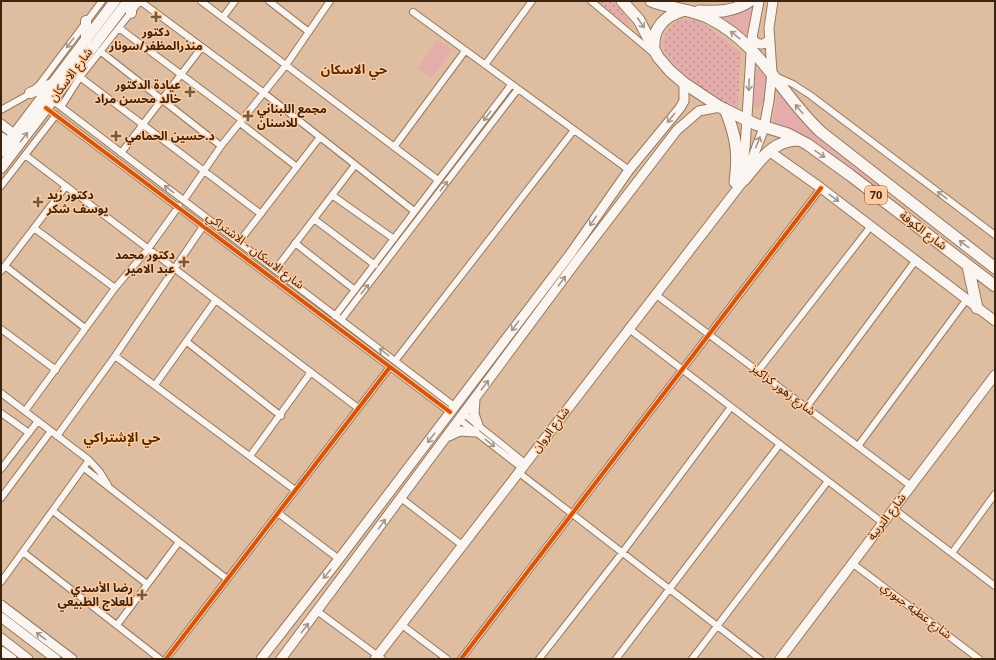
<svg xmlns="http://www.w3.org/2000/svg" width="996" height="660" viewBox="0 0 996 660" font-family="Georgia,'Noto Sans Arabic',serif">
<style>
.grass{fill:url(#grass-dots)}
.green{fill:#e4adac}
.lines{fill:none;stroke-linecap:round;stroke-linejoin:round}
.street-casing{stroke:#947a61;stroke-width:8}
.secondary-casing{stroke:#947a61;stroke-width:11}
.primary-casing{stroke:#947a61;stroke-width:12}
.highway-casing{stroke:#947a61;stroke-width:13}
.street{stroke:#faf5f1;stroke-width:6}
.secondary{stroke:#faf5f1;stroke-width:9}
.primary{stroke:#faf5f1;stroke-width:10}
.highway{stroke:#faf5f1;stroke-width:11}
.cycleway-casing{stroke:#fecba1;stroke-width:6}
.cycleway{stroke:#d7540c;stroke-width:4}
.oneway{stroke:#a4968b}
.poi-dot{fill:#755941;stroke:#fecba1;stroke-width:1.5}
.labels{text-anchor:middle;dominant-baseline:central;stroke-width:3;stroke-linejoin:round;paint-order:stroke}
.shield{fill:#fecba1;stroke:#76553a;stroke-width:1}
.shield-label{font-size:11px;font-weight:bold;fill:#3c230e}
.poi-label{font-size:12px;font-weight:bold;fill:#3c230e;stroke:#fecba1;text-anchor:end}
.street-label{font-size:12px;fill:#3c230e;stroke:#fecba1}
.neighbourhood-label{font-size:13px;font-weight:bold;fill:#552c00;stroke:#fecba1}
</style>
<defs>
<pattern id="grass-dots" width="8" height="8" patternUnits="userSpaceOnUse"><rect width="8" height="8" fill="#e4adac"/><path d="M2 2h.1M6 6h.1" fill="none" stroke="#ba8c8a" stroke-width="1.8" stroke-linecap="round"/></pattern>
</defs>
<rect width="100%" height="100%" fill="#dfbda0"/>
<path class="grass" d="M597,1h14l9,7 13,21z
M680,19l17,1 13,8 31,25 -3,53 -4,2c-18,-12 -76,-43 -71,-68 2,-10 11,-15 17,-21z"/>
<path class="green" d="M755,1l-9,34 -24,-17z
M437,40l15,10 -20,28 -14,-10z
M761,68l7,5c0,12 0,30 -11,36l-3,-2c-5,-9 -3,-29 3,-38z
M778,85l32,46 74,59 -4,5 -107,-68z"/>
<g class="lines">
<g class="street-casing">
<path id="street" d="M140,1l124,92 150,118
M201,1l237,179
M269,1l40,31
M591,1l61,51
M413,12l216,158
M223,17l12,-16
M119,28l123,92
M100,51l121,95
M485,65l47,-64
M775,76l18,8 17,11 185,140
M80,77l181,137
M52,100l402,306
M61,107l19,-30 60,-76
M46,108l404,304
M1,110l25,-14 13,-11 63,-84
M240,123l57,44
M394,147l71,-96
M121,153l81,-106
M25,155l333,253
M1,186l55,-71
M332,195l62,44
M184,200l37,-54 65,-81 44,-64
M314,219l61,46
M34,228l81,60
M239,242l81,-105
M295,243l60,47
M5,266l80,62
M275,270l80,-105
M1,271l65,-85
M655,294l256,192
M335,316l176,-231
M341,320l177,-231
M628,328l255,195
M1,329l55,41
M187,342l94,74
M115,356l180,134
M395,361l179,-231
M758,371l113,-145
M155,385l60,-84
M1,393l88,67 11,12 8,13
M806,408l110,-148
M25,411l90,-123 33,-39 31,-43
M1,413l28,20
M464,414l61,49
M460,420l62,48
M57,436l58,-80 89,-131
M858,446l109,-147
M250,456l61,-84
M84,468l143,111
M1,469l37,-48
M518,472l242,187
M1,498l50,-67
M401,498l61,47
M894,509l101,77
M53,511l94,73
M278,513l61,46
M23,552l137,107
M952,553l43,-59
M852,563l127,96
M1,582l88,-122
M317,611l65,48
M117,625l62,-83
M402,625l45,34
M166,659l224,-292
M461,659l360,-471
M539,659l83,-106 109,-146
M616,659l164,-215
M692,659l136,-178"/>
</g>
<g class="secondary-casing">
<path id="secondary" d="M752,38c5,8 12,8 18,1
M1,124l13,10
M1,137l7,5
M769,151l52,37 174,133
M738,176l5,-13 2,-15 7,-110 7,-37
M475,399l-1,15 4,11
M449,436l11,-5 15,1
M1,605l71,54
M1,617l55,42
M1,638l27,21
M1,651l11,8
M261,659l78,-100 232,-306 58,-83 51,-62 4,-7v-18
M281,659l298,-401 98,-128 22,-19 21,-4
M375,659l369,-479 20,-52 5,-27 3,-29 -3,-44 4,-27
M780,659l215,-284"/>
</g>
<g class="primary-casing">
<path id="primary" d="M131,13v-12
M86,41v-20
M30,93l22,-9
M1,152l114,-151
M1,168l127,-167"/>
</g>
<g class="highway-casing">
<path id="highway" d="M622,1l17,19 19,37 12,14 14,12 36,24 35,17 33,10 19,10 43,31 145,111
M651,1c20,8 40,8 58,17 52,26 72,77 112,114l174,136
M699,11c20,1 34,1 51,-10
M654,46c-1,-18 11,-30 28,-35
M725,109c11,27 14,44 10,73
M744,180c16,-19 28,-40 55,-40
M968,266l9,42"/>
</g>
<use href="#street" class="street"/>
<use href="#secondary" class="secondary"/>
<use href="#primary" class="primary"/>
<use href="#highway" class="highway"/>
<g class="cycleway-casing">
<path id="cycleway" d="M46,108l404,304
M166,659l224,-292
M461,659l360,-471"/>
</g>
<use href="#cycleway" class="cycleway"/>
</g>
<defs><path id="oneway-shaft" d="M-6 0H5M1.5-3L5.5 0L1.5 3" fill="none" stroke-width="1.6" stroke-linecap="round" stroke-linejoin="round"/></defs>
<g class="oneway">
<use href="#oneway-shaft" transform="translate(641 23) rotate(56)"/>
<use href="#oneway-shaft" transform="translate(735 35) rotate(-142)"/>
<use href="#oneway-shaft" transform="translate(70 43) rotate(127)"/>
<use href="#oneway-shaft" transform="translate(749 85) rotate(92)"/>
<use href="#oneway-shaft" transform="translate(799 109) rotate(-130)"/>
<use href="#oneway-shaft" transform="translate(487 116) rotate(127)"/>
<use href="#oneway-shaft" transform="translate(671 118) rotate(129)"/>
<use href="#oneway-shaft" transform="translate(24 137) rotate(-52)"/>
<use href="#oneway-shaft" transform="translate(758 142) rotate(-68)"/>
<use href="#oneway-shaft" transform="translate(820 154) rotate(35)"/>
<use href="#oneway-shaft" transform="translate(444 186) rotate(-53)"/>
<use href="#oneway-shaft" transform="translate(169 189) rotate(-143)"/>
<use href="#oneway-shaft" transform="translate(942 195) rotate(-143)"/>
<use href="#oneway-shaft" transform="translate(834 198) rotate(37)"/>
<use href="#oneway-shaft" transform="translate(593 221) rotate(125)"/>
<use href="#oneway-shaft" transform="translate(964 244) rotate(-143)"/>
<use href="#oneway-shaft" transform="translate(562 281) rotate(-53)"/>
<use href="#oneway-shaft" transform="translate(365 289) rotate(-51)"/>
<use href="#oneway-shaft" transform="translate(515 326) rotate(127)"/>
<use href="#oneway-shaft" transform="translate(384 352) rotate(-142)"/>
<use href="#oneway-shaft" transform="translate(485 385) rotate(-53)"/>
<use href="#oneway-shaft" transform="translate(431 438) rotate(127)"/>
<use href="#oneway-shaft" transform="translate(490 443) rotate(38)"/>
<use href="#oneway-shaft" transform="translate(382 524) rotate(-54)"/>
<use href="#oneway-shaft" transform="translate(327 574) rotate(129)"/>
<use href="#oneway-shaft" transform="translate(305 628) rotate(-53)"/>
<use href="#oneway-shaft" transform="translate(41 636) rotate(-143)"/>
</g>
<g class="poi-dot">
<path d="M154 11h4v4h4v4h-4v4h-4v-4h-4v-4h4z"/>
<path d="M188 86h4v4h4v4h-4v4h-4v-4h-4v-4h4z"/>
<path d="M246 110h4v4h4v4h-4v4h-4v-4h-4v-4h4z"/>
<path d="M114 130h4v4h4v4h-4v4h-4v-4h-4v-4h4z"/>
<path d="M36 196h4v4h4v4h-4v4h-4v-4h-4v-4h4z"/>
<path d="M182 256h4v4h4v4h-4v4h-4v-4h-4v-4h4z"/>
<path d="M140 589h4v4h4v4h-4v4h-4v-4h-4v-4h4z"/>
</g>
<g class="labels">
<rect class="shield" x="865" y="186" width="22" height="18" rx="3"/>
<g class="shield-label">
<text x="876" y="195">70</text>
</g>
<g class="poi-label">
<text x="156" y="32" text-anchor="middle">دكتور<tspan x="156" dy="14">منذرالمظفر/سونار</tspan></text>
<text x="181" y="85">عيادة الدكتور<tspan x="181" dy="14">خالد محسن مراد</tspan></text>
<text x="257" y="109" text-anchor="start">مجمع اللبناني<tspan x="257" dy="14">للاسنان</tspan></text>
<text x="125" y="136" text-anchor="start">د.حسين الحمامي</text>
<text x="47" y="195" text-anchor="start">دكتور زيد<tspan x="47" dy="14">يوسف شكر</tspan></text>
<text x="175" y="255">دكتور محمد<tspan x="175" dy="14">عبد الامير</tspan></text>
<text x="133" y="588">رضا الأسدي<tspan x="133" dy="14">للعلاج الطبيعي</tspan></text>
</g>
<g class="street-label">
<text transform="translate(71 75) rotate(-53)">شارع الاسكان</text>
<text transform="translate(923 231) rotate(37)">شارع الكوفة</text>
<text transform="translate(255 251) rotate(37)">شارع الاسكان - الاشتراكي</text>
<text transform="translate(783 390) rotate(37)">شارع زهور كزاكيز</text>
<text transform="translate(551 430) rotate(-53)">شارع الروان</text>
<text transform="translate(887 517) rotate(-53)">شارع التربية</text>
<text transform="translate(916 611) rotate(37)">شارع عطية جبوري</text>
</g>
<g class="neighbourhood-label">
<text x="354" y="70">حي الاسكان</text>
<text x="122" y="438">حي الإشتراكي</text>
</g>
</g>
<rect width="996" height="660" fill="none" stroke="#3c230e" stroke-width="4"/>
</svg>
